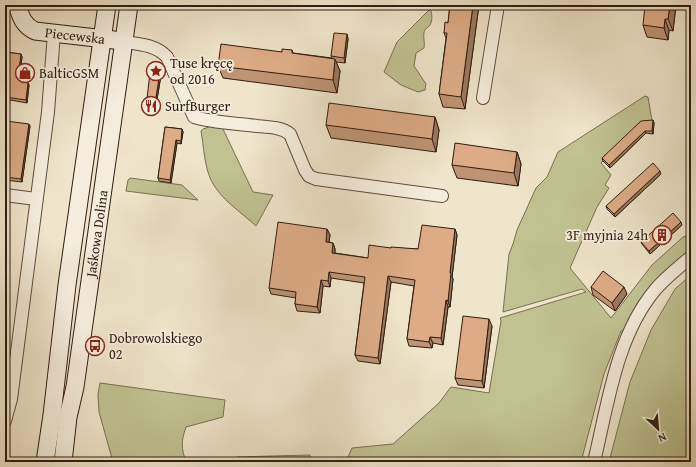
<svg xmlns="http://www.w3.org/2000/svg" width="696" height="467" viewBox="0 0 696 467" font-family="'Gentium Book Plus',serif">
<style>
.green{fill:#c0c292;stroke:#786f52}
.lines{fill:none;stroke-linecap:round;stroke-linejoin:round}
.street-casing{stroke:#5f4e3f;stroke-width:14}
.secondary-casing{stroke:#2f1c11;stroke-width:19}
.street{stroke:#f5eedd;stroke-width:12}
.secondary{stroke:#f5eedd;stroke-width:17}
.wall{fill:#be9474;stroke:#2f1c11}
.shaded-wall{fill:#9b785e;stroke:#2f1c11}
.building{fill:#ddac87;stroke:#2f1c11}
.labels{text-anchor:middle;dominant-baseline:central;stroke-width:3.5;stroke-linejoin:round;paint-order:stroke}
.street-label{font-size:14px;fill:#2f1c11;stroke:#f5eedd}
.poi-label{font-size:14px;fill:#2f1c11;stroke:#f5eedd;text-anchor:start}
</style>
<rect width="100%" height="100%" fill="#efe5ca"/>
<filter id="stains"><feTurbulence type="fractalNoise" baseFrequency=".005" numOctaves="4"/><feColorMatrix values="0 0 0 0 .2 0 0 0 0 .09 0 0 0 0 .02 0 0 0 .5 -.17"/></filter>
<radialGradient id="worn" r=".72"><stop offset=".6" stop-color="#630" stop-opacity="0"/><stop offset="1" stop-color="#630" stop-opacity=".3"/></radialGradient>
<path class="green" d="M430,9c2,4 3,11 0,16 -2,3 -5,3 -6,7 -1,6 1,10 0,16l-8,5 -2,13 12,18 -1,6 -7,2 -17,-7 -17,-13 13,-30z
M645,96l3,1 4,24 -11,2 -40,40 10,12 -6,10 4,3 -12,19 -27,61 41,50 41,-53 31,-28 8,-2v13c-28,24 -52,49 -68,83h-2l-17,43 -23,88h-235l6,-14 41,-4 46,-41 12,-16 38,6 12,-72 -1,-3 86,-26 -4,-3 -79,23 6,-58 4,-10 4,-14 19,-42 11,-11 11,-25z
M209,125l13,2 31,65 20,3 -17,31c-15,-14 -36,-27 -45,-46 -7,-15 -7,-33 -10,-49l2,-2 6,-2z
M130,178l52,7 16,15 -72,-9 2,-11z
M691,275v187h-82l21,-80 21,-52 24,-41z
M100,383l125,17 -2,17 -37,10c-5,15 -5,20 0,35h-73l-14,-50 -1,-18z
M310,455v7h-73v-5z"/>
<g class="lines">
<g class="street-casing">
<path id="street" d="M124,42c16,2 32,3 43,15l27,60c20,6 42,6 63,9 11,1 24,1 33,8l15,36 4,6 7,3 126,17
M483,98l15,-93
M5,195l31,4
M5,421l6,-22 37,-287 6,-79
M594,462c14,-58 22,-125 61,-172 10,-12 24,-23 36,-33"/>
</g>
<g class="secondary-casing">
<g id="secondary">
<path id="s1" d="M17,5c4,12 6,20 18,26l79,9"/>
<path d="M45,462l7,-47 15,-130 40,-280"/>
<path id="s2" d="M63,462l5,-45 7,-30 54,-382"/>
</g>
</g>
<use href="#street" class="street"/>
<use href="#secondary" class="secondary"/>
</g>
<path class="wall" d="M450,5h29l-14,104 -22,-2 -4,-13 7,-56 -2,-5 4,-10z
M676,5l-3,26 -4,-1 -1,10 -21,-3 -4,-12z
M347,34l1,5 -3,24 -9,-1 4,9 -3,22 -114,-15 -5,-12 64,-14 10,-2 1,3 39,5 -1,-2z
M5,52l16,2 1,3 -2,14 7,1 1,2 -1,8 2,3 -2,18 -22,-4z
M161,75l-6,37 -9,-1v-3z
M435,117l4,13 -3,22 -105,-14 -5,-13z
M653,120l1,3 -1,11 -7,-1 -36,35 -7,-7 -1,-3z
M5,126h25l-8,56 -17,-2z
M165,127l17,2 1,3 -2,12 -4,-1 -6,40 -12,-2 -1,-3z
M517,152l4,12 -3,22 -61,-8 -5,-13z
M661,174l-46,43 -8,-8 -1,-3z
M682,225l-32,29 -8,-10 -1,-2z
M327,229l3,6 -1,7 4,1 2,6v4l33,5 23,-10 27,1 37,-20 2,6 -5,42 1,2 -3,28h-2l-5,38 -10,-2 -1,5 -23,-2 -2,-7 7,-53 -23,-4 -11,82 -22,-3 -3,-6 9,-72 -33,-5 -1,9 -7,-1 -3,27 -23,-2 -2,-7 1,-6 -25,-4 -2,-6z
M591,287l36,7 -12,17 -22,-16z
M492,326l-8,62 -26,-3 -3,-7z"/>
<path class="shaded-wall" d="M473,5h6l-14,104 -4,-12z
M670,5h6l-3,26 -5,-12z
M665,19l4,11 -1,10 -4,-12z
M347,34l1,5 -3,24 -1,-5z
M21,54l1,3 -2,16 -1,-3z
M335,59l5,12 -3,22 -4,-13z
M27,72l1,2 -2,11 -1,-3z
M160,72l1,3 -6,37 -1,-2z
M28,83l1,2 -2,18 -1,-3z
M435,117l4,13 -3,22 -4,-13z
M653,120l1,3 -1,11 -1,-3z
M29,124l1,2 -8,56 -1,-3z
M182,129l1,3 -2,12v-3z
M645,131l1,2 -36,35 -1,-3z
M176,140l1,3 -6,40 -1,-3z
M517,152l4,12 -3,22 -4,-13z
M660,171l1,3 -46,43 -1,-3z
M6,207l1,4 -2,15v-13z
M681,222l1,3 -32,29 -1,-3z
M327,229l3,6 -2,13 -2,-6z
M455,229l2,6 -5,42 1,2 -3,28 -2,-6 2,-28z
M333,243l2,6 -1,10 -2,-6z
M329,272l2,6 -1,9 -2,-6z
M388,276l3,6 -11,82 -2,-6z
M321,280l2,6 -3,27 -3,-6z
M624,287l3,7 -12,17 -3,-8z
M446,300l2,7 -5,38 -2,-7z
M489,319l3,7 -8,62 -2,-7z
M430,337l3,6 -1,5 -3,-6z"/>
<path class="building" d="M450,5h23l-12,92 -22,-3 8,-61h-3l1,-11 3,1z
M645,5h25l-2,14h-3l-1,9 -21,-3z
M334,33l13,1 -3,24 -13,-2z
M221,44l61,8v-3l10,1v3l43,6 -2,21 -115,-14z
M5,52l16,2 -2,16 8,2 -2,10 3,1 -2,17 -21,-3z
M150,72h10l-6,38 -8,-2z
M329,103l106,14 -3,22 -106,-14z
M653,120l-1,11h-7l-36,34 -7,-7 39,-37z
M6,121l23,3 -8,55 -16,-2v-51z
M165,127l17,2 -1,12 -5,-1 -6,40 -12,-2z
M455,143l62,9 -3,21 -62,-8z
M653,163l7,8 -46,43 -8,-8z
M673,213l8,9 -32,29 -8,-9z
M278,222l49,7 -1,13 7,1 -1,10 36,5 1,-13 22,3v-1l27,2 4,-24 33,4 -5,44h1l-3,28 -2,-1 -5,38 -11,-1 -1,5 -22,-3 8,-59 -27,-4 -10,82 -23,-3 10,-78 -36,-5 -1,9 -7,-1 -4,27 -22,-3 1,-12 -27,-4z
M603,271l21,16 -12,16 -21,-16z
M463,316l26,3 -7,62 -27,-3z"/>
<defs>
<g id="sight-ring" transform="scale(1)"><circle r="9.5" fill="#f5eedd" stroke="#8f2418" stroke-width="1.5"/><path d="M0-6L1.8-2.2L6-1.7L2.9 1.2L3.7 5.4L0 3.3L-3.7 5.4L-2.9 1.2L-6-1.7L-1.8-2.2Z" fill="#8f2418"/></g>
<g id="shop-ring" transform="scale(1)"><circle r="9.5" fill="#f5eedd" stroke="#8f2418" stroke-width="1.5"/><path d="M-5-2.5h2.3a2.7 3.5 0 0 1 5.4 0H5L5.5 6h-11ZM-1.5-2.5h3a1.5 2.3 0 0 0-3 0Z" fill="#8f2418"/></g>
<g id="restaurant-ring" transform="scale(1)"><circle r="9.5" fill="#f5eedd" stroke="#8f2418" stroke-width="1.5"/><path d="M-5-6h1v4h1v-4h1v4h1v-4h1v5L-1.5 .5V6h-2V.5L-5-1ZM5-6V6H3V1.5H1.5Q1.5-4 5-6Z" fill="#8f2418"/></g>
<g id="building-ring" transform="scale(1)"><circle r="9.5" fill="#f5eedd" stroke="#8f2418" stroke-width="1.5"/><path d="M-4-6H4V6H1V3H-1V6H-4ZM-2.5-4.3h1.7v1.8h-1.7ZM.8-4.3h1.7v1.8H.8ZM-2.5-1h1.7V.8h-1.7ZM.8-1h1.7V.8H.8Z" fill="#8f2418"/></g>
<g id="bus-ring" transform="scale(1)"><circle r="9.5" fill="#f5eedd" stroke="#8f2418" stroke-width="1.5"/><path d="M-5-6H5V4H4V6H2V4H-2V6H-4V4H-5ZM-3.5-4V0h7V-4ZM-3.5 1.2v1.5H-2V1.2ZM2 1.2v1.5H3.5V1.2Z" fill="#8f2418"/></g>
</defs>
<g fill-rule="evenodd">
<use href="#sight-ring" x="156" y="71"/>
<use href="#shop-ring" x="25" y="73"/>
<use href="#restaurant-ring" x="151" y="106"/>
<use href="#building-ring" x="662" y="235"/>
<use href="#bus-ring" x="95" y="346"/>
</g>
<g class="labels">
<g class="street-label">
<text stroke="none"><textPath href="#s1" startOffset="73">Piecewska</textPath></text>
<text stroke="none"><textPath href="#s2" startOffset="231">Jaśkowa Dolina</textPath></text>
</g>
<g class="poi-label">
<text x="170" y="63">Tuse kręcę<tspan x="170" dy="16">od 2016</tspan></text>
<text x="39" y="73">BalticGSM</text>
<text x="165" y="106">SurfBurger</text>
<text x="648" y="235" text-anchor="end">3F myjnia 24h</text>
<text x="109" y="338">Dobrowolskiego<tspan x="109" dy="16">02</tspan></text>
</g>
</g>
<rect width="696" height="467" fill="none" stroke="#efe5ca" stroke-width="20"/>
<rect x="6" y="6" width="684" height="455" fill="none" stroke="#2f1c11" stroke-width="2"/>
<rect x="10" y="10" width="676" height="447" fill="none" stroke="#2f1c11"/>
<g transform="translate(658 429) rotate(154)" stroke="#f5eedd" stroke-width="3" paint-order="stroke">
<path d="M0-3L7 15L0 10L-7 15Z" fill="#2f1c11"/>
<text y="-6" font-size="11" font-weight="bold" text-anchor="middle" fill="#2f1c11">N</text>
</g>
<rect width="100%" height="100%" filter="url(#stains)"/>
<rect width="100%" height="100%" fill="url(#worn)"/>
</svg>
